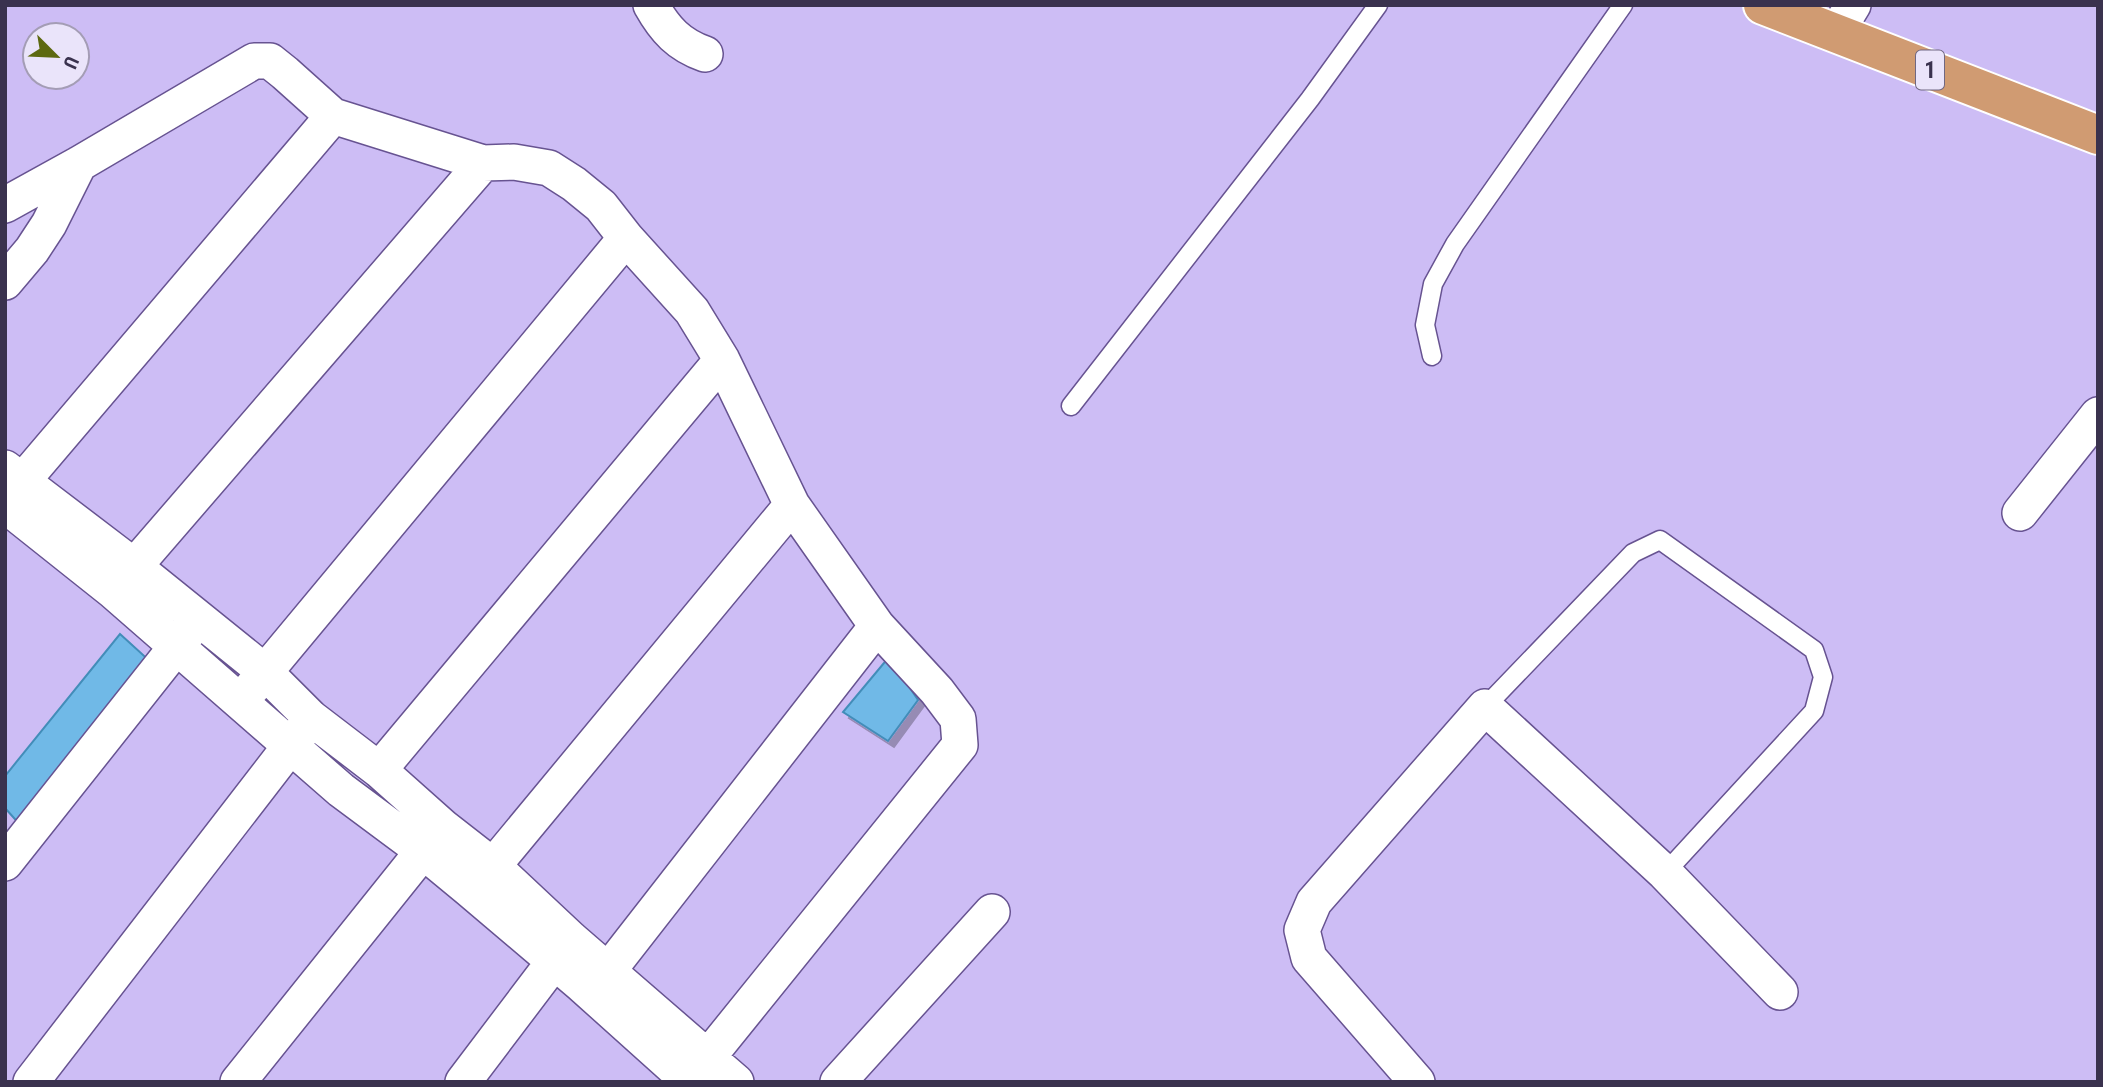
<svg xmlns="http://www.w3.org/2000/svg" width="2103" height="1087" viewBox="0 0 2103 1087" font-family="'Roboto Condensed',sans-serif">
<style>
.building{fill:#70b9e7;stroke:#438db9;stroke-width:2;filter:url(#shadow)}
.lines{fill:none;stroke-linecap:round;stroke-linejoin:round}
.service-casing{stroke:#675391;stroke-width:21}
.minor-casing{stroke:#675391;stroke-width:38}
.trunk-casing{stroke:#fff;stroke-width:42}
.service{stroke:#fff;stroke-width:18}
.minor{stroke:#fff;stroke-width:35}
.trunk{stroke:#d09b72;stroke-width:38}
.labels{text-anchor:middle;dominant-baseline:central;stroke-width:5;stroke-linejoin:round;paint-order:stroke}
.shield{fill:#eae4fa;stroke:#6f6782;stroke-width:2}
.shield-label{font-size:23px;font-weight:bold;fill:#3a324e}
</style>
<defs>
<filter id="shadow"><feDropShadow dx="6" dy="6" stdDeviation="0" flood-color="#0004"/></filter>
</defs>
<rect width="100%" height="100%" fill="#cdbdf5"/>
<path class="building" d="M120,634l33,30 -131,163 -17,-19v-32z
M889,657l29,43 -30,41 -45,-29z"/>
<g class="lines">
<g class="service-casing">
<path id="service" d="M1432,356l-7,-31 8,-41 22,-40 168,-239
M1071,406l239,-307 68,-94
M1485,707l148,-154 27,-13 154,110 9,27 -9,34 -149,162"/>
</g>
<g class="minor-casing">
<path id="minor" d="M651,5c14,25 28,40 54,49
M1836,33l17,-28
M5,205l74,-41 175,-103h16l15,12 48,43 150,47 31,-1 35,6 25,16 27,22 25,32 66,73 30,49 70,145 85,121 60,65 21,28 2,26 -252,312
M5,282l27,-32 17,-26 30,-60
M5,468l130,99 130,105 46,46 68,52 64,57 50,39 78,73 165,143
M9,497l324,-381
M5,505l108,86 228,199 82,61 46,38 113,96 108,97
M2020,513l78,-98
M119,584l364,-421
M250,690l376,-452
M379,770l343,-410
M5,863l187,-236
M493,866l299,-361
M608,971l269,-345
M31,1082l274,-355
M238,1082l198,-247
M463,1082l106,-140
M838,1082l154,-170
M1417,1082l-108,-124 -7,-28 12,-28 171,-195 180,166 115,119"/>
</g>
<g class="trunk-casing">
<path id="trunk" d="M1763,5l335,130"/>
</g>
<use href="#service" class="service"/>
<use href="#minor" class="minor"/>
<use href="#trunk" class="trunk"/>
</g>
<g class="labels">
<rect class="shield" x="1916" y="50.5" width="28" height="39" rx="5"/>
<g class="shield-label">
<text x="1930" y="70">1</text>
</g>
</g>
<rect width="2103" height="1087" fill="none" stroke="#3a324e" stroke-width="14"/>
<g transform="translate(56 56) rotate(114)"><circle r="33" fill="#eae4fa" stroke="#a49db5" stroke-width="2"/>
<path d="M0-5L12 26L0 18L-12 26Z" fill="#5d6910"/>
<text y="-10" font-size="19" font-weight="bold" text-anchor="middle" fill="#3a324e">U</text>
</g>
</svg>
